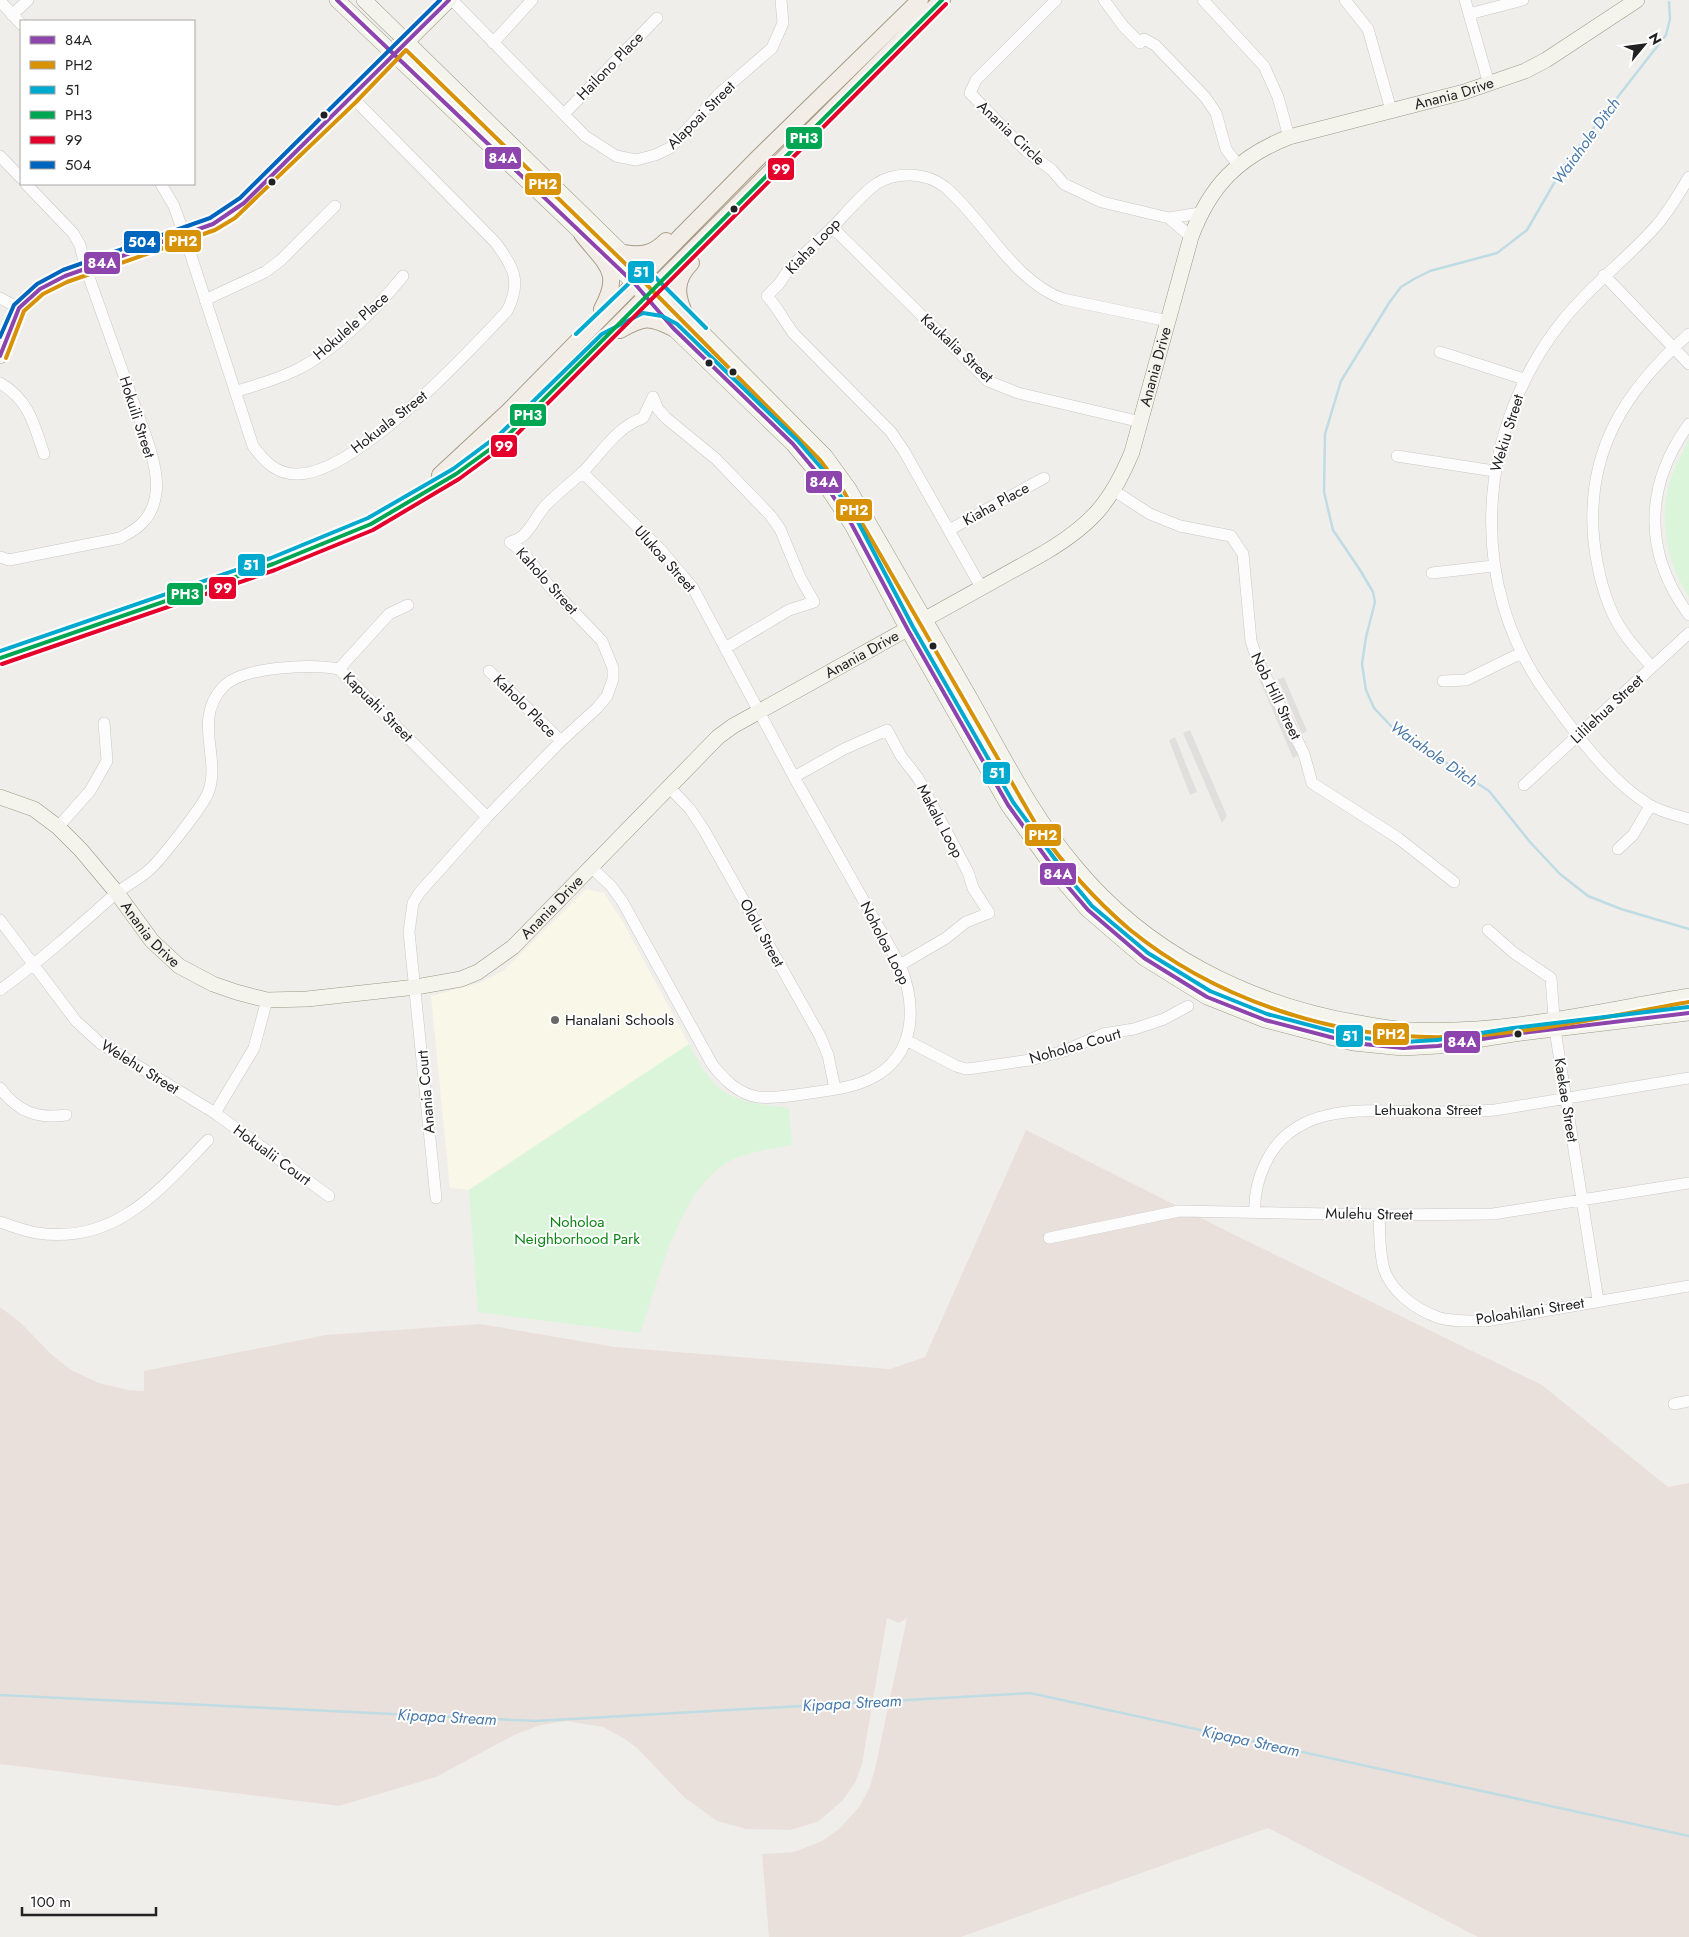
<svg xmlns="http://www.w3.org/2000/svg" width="1689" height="1937" viewBox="0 0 1689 1937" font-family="Jost,sans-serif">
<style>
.education{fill:#f8f7e8}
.military{fill:#eae0db}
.park{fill:#daf5da}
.parking{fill:#e0dfde}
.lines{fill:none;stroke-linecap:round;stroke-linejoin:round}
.stream{stroke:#bfdbe3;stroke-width:2.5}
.street-casing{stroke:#c9c8c7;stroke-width:12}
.secondary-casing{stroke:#999a82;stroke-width:16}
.primary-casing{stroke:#a79c86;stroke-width:18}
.street{stroke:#fdfcfc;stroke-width:11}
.secondary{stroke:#f4f4ed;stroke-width:15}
.primary{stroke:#f3ede7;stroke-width:16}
.bus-1-casing{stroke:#fff;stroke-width:8}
.bus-2-casing{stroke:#fff;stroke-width:8}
.bus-3-casing{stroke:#fff;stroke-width:8}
.bus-4-casing{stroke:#fff;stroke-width:8}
.bus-5-casing{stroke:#fff;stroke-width:8}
.bus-6-casing{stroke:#fff;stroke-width:8}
.bus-1{stroke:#8e44ad;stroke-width:4}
.bus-2{stroke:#d79205;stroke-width:4}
.bus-3{stroke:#00a9ce;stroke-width:4}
.bus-4{stroke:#00a651;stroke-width:4}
.bus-5{stroke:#e4002b;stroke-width:4}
.bus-6{stroke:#0065bd;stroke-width:4}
.bus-dot{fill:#222;stroke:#fff;stroke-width:2}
.poi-dot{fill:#6a6968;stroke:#fff;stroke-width:2}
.labels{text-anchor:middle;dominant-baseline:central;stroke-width:4;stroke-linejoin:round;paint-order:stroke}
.street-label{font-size:15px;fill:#222;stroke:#fff}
.poi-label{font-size:15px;fill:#222;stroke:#fff;text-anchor:start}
.park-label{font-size:15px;fill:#0c8416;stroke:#fff}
.water-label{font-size:16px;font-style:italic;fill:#4a7aab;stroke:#fff}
.line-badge{stroke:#fff;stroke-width:2}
.badge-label{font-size:14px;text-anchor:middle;font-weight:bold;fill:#fff}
</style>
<rect width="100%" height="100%" fill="#f0eeeb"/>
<path class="education" d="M586,889l18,4 20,31 65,120 -220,146 -19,-2 -19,-192 48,-13 24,-12z"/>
<path class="military" d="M1026,1130l213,107 303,148 126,102 21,-4v454h-211l-210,-109 -307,109h-192l-7,-83 32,-2 28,-11 17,-12 20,-22 10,-18 6,-20 32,-151 -8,5 -12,-5 -25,146 -7,19 -12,17 -18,16 -8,6 -27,8 -44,-1 -29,-8 -32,-23 -48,-50 -14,-10 -20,-11 -37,-6 -25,4 -27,10 -78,42 -97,29 -339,-42v-457l20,15 31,32 20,16 28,13 29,7 16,1v-20l182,-36 154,-11 135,23 275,22 35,-12z"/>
<path class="park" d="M1689,439v-1v159c-21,-32 -30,-74 -20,-112 4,-16 13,-31 20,-46z
M689,1044c27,54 42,57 100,64l3,37c-20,4 -48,7 -66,18 -49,32 -67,117 -86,170l-162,-21 -9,-122z"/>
<path class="parking" d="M1262,672l38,82 -7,4 -35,-82z
M1284,677l23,54 -5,3 -24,-55z
M1190,730l37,86 -5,7 -39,-90z
M1175,737l22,55 -7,3 -21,-55z"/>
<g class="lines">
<path class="stream" d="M1669,2l1,17 -4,16 -102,131 -37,64 -30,23 -67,18 -16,8 -13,8 -12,16 -48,78 -16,53 -1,58 9,38 27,40 13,22 2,10 -9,35 -4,27 4,26 8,18 18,19 97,64 41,51 30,32 28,22 33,13 68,20
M0,1695l536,26 494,-28 659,143"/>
<g class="street-casing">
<path id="street" d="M452,0l133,136 31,20 20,4 19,-5 15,-7 49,-54 53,-46 11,-25 -2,-23
M1056,0l-80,80 -6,13 56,58 26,19 12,14 38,18 67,16 22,19
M1104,0l20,27 16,16 4,-4 11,6 50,52 11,16 10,36 12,16
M1203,0l61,66 14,31 11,40
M1345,0l23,29 23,81
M1465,0l24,84
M0,1l21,23
M1469,14l54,-14
M12,15l16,-15
M493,43l39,-43
M564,114l93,-96
M0,156l21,22
M1689,177c-10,17 -20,34 -33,49 -29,33 -65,59 -92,93 -87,107 -100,265 -15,378 26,36 61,84 99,107 12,8 28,11 41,15
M161,184l13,22 10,28 69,212c12,16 24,29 46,28 58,-2 168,-120 208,-163 15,-29 7,-44 -12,-69l-143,-145
M1169,218l31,-5
M832,227l156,154 30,12 123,29
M1604,275l85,89
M0,298l19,10
M205,300l60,-28 16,-12 54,-54
M1440,352l84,27
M0,383c29,17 34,41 44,71
M237,391c20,-6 42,-12 61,-22 35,-17 81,-63 105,-93
M1689,424c-45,62 -46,129 0,191
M1397,456l97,15
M582,472l79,78 32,38 101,189 106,188c17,41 16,90 -28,113 -19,10 -42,12 -62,15 -15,2 -43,7 -57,3 -18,-5 -30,-18 -41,-32l-90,-163 -11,-15 -20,-19
M1113,490l37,24 30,12 51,10 12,18 8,87 6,18 47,95 8,29 86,55 56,44
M949,530l95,-52
M0,557l9,3 111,-22c20,-10 33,-21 36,-45 4,-27 -15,-69 -24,-95 -15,-43 -31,-86 -46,-129l-6,-24 -7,-12 -47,-49
M1432,573l61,-7
M981,587l-77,-136 -13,-19 -97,-98c-10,-13 -16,-26 -27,-38l12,-12 10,-15c14,-14 29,-28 44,-42 14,-15 27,-31 43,-43 20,-13 50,-12 69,3 39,33 68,94 118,112l105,22
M1652,667c-15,-17 -31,-34 -40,-55 -10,-22 -15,-46 -18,-70 -9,-89 30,-151 95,-208
M339,669l50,-55 19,-9
M489,671l72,70
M1443,681l23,-1 55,-27
M794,777l50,-28 43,-19 14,26 17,22 50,94 5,16 16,25 -23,9 -20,16 -46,27
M1524,785l165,-152
M669,787l21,22 14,21 116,206 8,19 7,34
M58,827l32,-36 17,-30 -3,-38
M1618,849l15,-14 17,-29
M0,920l76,101 24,22 115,70 114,83
M1488,930l26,23 37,25 4,52 43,270
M0,990c40,-29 77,-62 114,-95 11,-9 23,-15 34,-24 11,-9 55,-65 60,-78 14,-35 -16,-72 15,-106 20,-21 88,-23 116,-18l148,148
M906,1040l50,26 10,3 9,-1 55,-8 34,-9 39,-17 31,-5 30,-10 24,-13
M0,1088c18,24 37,31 66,27
M215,1113l39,-65 13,-48
M436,1198l-27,-266 4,-29 7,-11 67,-75 74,-76 36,-33 10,-12 6,-17v-11l-11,-27 -52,-54 -28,-36 -12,-9c20,-5 23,-23 36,-37 11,-11 23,-21 35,-31 20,-20 35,-47 62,-56l10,-21 5,12 8,9 50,41 54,56 10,14 20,48 14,25 -25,8 -62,37
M1255,1212c-1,-16 3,-33 10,-48 28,-61 98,-54 154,-52 26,0 51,0 76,-2l194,-32
M1379,1215c1,18 0,37 5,54 7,22 31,40 53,48 15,5 33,4 49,4l203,-35
M0,1222c12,4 25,9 37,11 78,12 123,-43 171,-93
M1049,1238l130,-27 200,4 114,-1 196,-31
M1674,1404l15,-3"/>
</g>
<g class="secondary-casing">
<g id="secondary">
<path d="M337,0l298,284 38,44 120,116 26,31 33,50 56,105 100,175 55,76 25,29 56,48 63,39 58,23 88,23 50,5 35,-2 76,-12 175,-21"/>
<path d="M364,0l281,275 180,181 24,33c39,67 78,134 117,202 34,59 64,122 108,174 72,88 175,139 285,158 18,3 37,7 55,7 92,4 185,-19 275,-34"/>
<path d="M0,356c6,-15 11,-35 19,-48 11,-16 30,-24 46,-32l148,-52 31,-21 205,-203"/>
<path id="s1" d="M0,797l34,12 24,18 23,23 36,43 35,48 27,25 34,18 23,8 31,8 40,-1 109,-12 45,-8 17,-7 35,-25 205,-210 15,-11 311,-173c47,-28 67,-50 88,-101l59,-215c19,-51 47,-80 98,-100l175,-45 61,-21 21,-11 91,-60"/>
</g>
</g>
<g class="primary-casing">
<path id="primary" d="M582,234c23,30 41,37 20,75
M623,253c18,3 29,2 43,-12
M687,319c-11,-22 -14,-38 4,-56
M620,330c23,-13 29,-14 53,-2
M440,475l69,-64 248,-252 163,-159
M0,658l273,-94 65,-26 33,-14 85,-50 48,-35 438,-439"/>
</g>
<use href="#street" class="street"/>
<use href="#secondary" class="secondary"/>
<use href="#primary" class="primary"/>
<g class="bus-1-casing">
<path id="bus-1" d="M337,0l298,284 38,44 120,116 26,31 33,50 56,105 100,175 55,76 25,29 56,48 63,39 58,23 88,23 50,5 35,-2 76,-12 175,-21
M0,356l19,-48 21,-19 25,-13 148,-52 31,-21 205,-203"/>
</g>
<g class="bus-2-casing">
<path id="bus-2" d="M6,358l18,-47 19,-17 24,-12 148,-52 20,-12 121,-116 50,-52 235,229 179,181 24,32 194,336c26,37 56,71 91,101 87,71 208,111 320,108 81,-3 161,-21 240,-35"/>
</g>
<g class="bus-3-casing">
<path id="bus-3" d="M576,334l68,-65 5,2 57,57
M0,651l271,-93 97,-40 85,-49 47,-35 102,-100 41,-21 19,3 15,8 120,116 27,31 34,51 55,105 100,175 55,75 24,29 56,47 62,38 57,23 87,23 49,5 34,-2 76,-12 175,-21"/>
</g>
<g class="bus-4-casing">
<path id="bus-4" d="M0,658l273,-94 98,-40 85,-50 48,-35 438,-439"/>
</g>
<g class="bus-5-casing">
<path id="bus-5" d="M2,664l273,-94 98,-40 86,-51 49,-36 438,-439"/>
</g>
<g class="bus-6-casing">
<path id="bus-6" d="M0,337l14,-32 23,-21 26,-14 147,-52 30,-20 200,-198"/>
</g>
<use href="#bus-1" class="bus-1"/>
<use href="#bus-2" class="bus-2"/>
<use href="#bus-3" class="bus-3"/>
<use href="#bus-4" class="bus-4"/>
<use href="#bus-5" class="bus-5"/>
<use href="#bus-6" class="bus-6"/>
</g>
<g class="bus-dot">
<circle cx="324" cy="115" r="4.5"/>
<circle cx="272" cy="182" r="4.5"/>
<circle cx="734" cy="209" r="4.5"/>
<circle cx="709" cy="363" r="4.5"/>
<circle cx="733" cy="372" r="4.5"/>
<circle cx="933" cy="646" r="4.5"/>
<circle cx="1518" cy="1034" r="4.5"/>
</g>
<circle class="poi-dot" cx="555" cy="1020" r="5"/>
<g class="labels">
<g class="street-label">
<text transform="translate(610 66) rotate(-46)">Hailono Place</text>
<text stroke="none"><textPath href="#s1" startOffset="1946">Anania Drive</textPath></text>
<text transform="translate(701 115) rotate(-45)">Alapoai Street</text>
<text transform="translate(1011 133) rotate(43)">Anania Circle</text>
<text transform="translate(813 246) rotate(-46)">Kiaha Loop</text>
<text transform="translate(351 326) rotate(-41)">Hokulele Place</text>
<text transform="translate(957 348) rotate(43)">Kaukalia Street</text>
<text stroke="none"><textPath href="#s1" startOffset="1496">Anania Drive</textPath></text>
<text transform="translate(137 417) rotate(72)">Hokuili Street</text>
<text transform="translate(389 422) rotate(-38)">Hokuala Street</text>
<text transform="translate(1507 433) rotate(-73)">Wekiu Street</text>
<text transform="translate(996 504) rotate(-29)">Kiaha Place</text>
<text transform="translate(665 559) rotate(48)">Ulukoa Street</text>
<text transform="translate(547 581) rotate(48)">Kaholo Street</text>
<text stroke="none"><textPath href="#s1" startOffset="1062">Anania Drive</textPath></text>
<text transform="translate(1276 696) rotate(64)">Nob Hill Street</text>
<text transform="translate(525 706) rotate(45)">Kaholo Place</text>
<text transform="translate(378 707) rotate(45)">Kapuahi Street</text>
<text transform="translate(1607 709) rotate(-43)">Lililehua Street</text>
<text transform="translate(940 821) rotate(62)">Makalu Loop</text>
<text stroke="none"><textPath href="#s1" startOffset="658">Anania Drive</textPath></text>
<text stroke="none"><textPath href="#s1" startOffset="208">Anania Drive</textPath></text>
<text transform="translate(762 933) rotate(61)">Ololu Street</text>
<text transform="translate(885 943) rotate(63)">Noholoa Loop</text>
<text transform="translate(1075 1046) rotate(-16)">Noholoa Court</text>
<text transform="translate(140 1067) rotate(32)">Welehu Street</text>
<text transform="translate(426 1092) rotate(-95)">Anania Court</text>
<text transform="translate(1566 1100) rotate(81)">Kaekae Street</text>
<text x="1428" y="1110">Lehuakona Street</text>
<text transform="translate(272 1155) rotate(36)">Hokualii Court</text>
<text transform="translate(1369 1214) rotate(1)">Mulehu Street</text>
<text transform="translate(1530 1311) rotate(-9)">Poloahilani Street</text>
</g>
<g class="poi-label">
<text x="565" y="1020">Hanalani Schools</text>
</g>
<g class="park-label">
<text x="577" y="1222">Noholoa<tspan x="577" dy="17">Neighborhood Park</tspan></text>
</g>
<g class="water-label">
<text transform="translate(1586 141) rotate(-54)">Waiahole Ditch</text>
<text transform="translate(1434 754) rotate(35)">Waiahole Ditch</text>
<text transform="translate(852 1703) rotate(-3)">Kipapa Stream</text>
<text transform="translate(447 1717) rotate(3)">Kipapa Stream</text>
<text transform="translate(1251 1741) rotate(12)">Kipapa Stream</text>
</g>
</g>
<g class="line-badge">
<rect x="785" y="126" width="38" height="24" rx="5" fill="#00a651"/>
<rect x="484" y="146" width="38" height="24" rx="5" fill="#8e44ad"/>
<rect x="767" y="157" width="28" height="24" rx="5" fill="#e4002b"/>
<rect x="524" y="172" width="38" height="24" rx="5" fill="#d79205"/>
<rect x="164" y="229" width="38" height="24" rx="5" fill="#d79205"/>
<rect x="123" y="230" width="38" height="24" rx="5" fill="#0065bd"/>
<rect x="83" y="251" width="38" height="24" rx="5" fill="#8e44ad"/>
<rect x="627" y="260" width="28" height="24" rx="5" fill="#00a9ce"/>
<rect x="509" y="403" width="38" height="24" rx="5" fill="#00a651"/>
<rect x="490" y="434" width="28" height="24" rx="5" fill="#e4002b"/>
<rect x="805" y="470" width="38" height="24" rx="5" fill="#8e44ad"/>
<rect x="835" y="498" width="38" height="24" rx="5" fill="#d79205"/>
<rect x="237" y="553" width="29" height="24" rx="5" fill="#00a9ce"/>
<rect x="208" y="576" width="29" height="24" rx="5" fill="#e4002b"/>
<rect x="166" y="582" width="38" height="24" rx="5" fill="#00a651"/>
<rect x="982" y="761" width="29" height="24" rx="5" fill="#00a9ce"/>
<rect x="1024" y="823" width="38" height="24" rx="5" fill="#d79205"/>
<rect x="1039" y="862" width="38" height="24" rx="5" fill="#8e44ad"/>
<rect x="1372" y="1022" width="38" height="24" rx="5" fill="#d79205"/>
<rect x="1335" y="1024" width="29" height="24" rx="5" fill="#00a9ce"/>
<rect x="1443" y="1030" width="38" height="24" rx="5" fill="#8e44ad"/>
</g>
<g class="badge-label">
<text x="804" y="143">PH3</text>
<text x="503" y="163">84A</text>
<text x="781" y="174">99</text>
<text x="543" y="189">PH2</text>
<text x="183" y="246">PH2</text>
<text x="142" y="247">504</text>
<text x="102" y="268">84A</text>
<text x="641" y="277">51</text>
<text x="528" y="420">PH3</text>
<text x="504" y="451">99</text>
<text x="824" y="487">84A</text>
<text x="854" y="515">PH2</text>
<text x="251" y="570">51</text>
<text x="223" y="593">99</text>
<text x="185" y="599">PH3</text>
<text x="997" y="778">51</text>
<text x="1043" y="840">PH2</text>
<text x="1058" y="879">84A</text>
<text x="1391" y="1039">PH2</text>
<text x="1350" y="1041">51</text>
<text x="1462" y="1047">84A</text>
</g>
<rect x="20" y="20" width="175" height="165" fill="#ffffff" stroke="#a7a7a7"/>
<rect x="30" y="36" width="25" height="8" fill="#8e44ad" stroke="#a7a7a7"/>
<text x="65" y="45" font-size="15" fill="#222222">84A</text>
<rect x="30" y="61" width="25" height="8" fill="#d79205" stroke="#a7a7a7"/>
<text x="65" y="70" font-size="15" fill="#222222">PH2</text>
<rect x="30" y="86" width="25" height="8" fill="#00a9ce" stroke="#a7a7a7"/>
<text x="65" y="95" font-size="15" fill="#222222">51</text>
<rect x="30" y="111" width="25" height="8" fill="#00a651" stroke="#a7a7a7"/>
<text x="65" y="120" font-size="15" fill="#222222">PH3</text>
<rect x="30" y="136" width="25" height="8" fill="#e4002b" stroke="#a7a7a7"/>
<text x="65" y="145" font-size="15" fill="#222222">99</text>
<rect x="30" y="161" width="25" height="8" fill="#0065bd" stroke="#a7a7a7"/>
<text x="65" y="170" font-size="15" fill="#222222">504</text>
<g transform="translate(1644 45) rotate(61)" stroke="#ffffff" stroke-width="4" paint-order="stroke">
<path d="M0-4L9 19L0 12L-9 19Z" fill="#222222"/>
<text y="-8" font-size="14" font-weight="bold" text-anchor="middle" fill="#222222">N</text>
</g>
<path d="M22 1907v8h134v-8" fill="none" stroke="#222222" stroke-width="2.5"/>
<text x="30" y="1907" font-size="15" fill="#222222" stroke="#ffffff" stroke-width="4" paint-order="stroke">100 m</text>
</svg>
